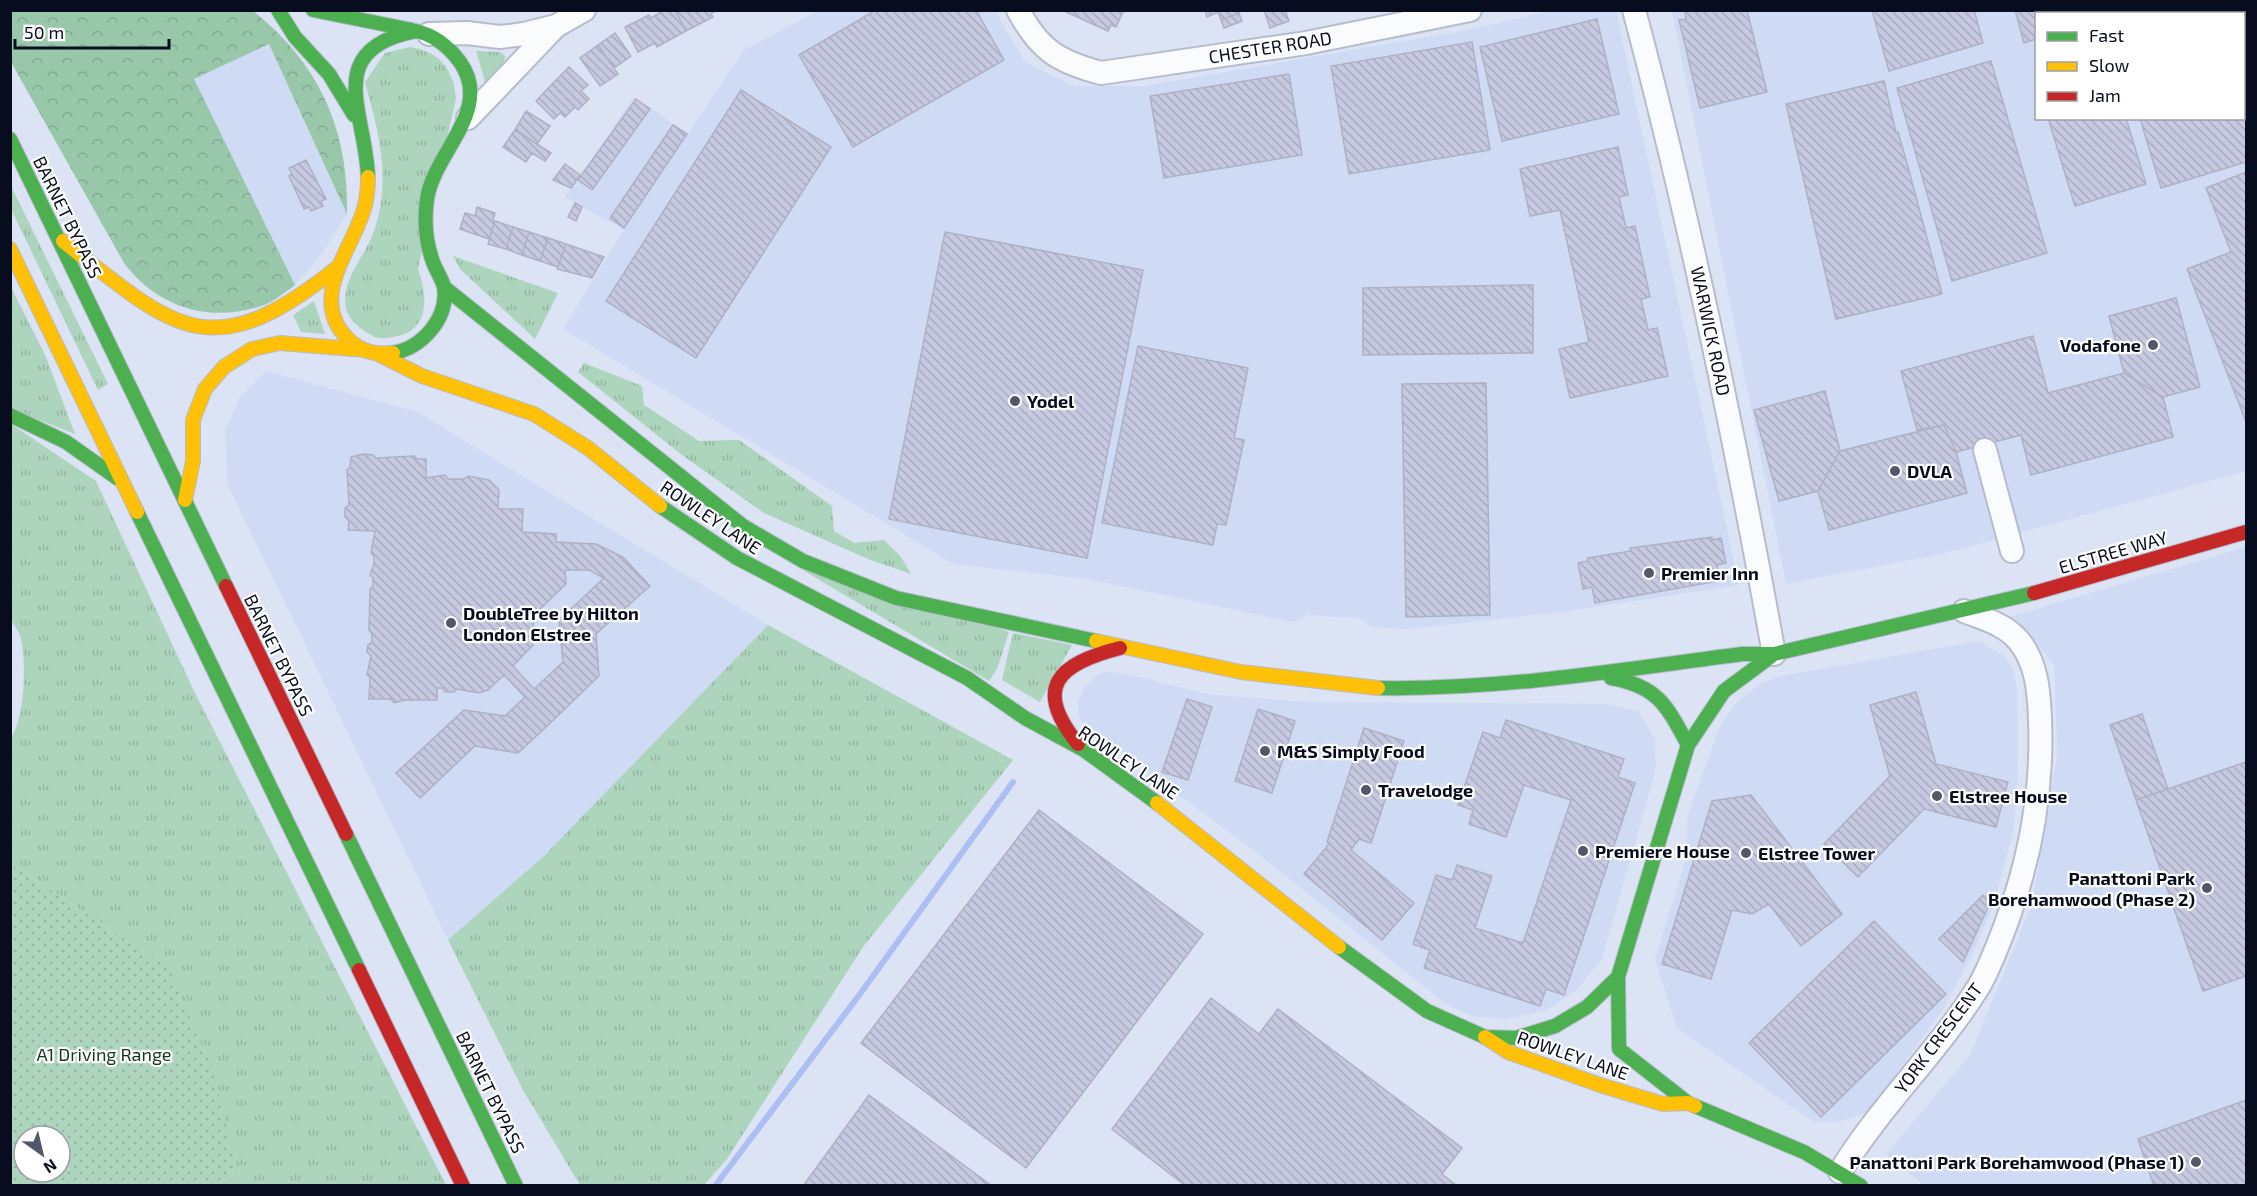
<svg xmlns="http://www.w3.org/2000/svg" width="2257" height="1196" viewBox="0 0 2257 1196" font-family="'Exo 2',sans-serif">
<style>
.built{fill:#cfdaf5;fill-rule:evenodd}
.grass{fill:url(#grass-tufts)}
.forest{fill:url(#forest-crowns)}
.park{fill:url(#park-dots);fill-rule:evenodd}
.lines{fill:none;stroke-linecap:round;stroke-linejoin:round}
.stream{stroke:#acbff3;stroke-width:6}
.building{fill:url(#building-back-hatch);stroke:#afb1c2;stroke-width:1.5;fill-rule:evenodd}
.street-casing{stroke:#b6bccd;stroke-width:26}
.fast-casing{stroke:#b6bccd;stroke-width:16}
.slow-casing{stroke:#b6bccd;stroke-width:16}
.jam-casing{stroke:#b6bccd;stroke-width:16}
.street{stroke:#fafbfd;stroke-width:22}
.fast{stroke:#4caf50;stroke-width:14}
.slow{stroke:#ffc107;stroke-width:14}
.jam{stroke:#c62828;stroke-width:14}
.poi-dot{fill:#525869;stroke:#fff;stroke-width:2}
.labels{text-anchor:middle;dominant-baseline:central;stroke-width:4.5;stroke-linejoin:round;paint-order:stroke}
.street-label{font-size:18px;fill:#070d1e;stroke:#fff}
.poi-label{font-size:18px;font-weight:bold;fill:#070d1e;stroke:#fff;text-anchor:start}
.park-label{font-size:18px;fill:#15361c;stroke:#fff}
</style>
<defs>
<pattern id="grass-tufts" width="24" height="20" patternUnits="userSpaceOnUse" patternTransform="scale(1.5)"><rect width="24" height="20" fill="#add4bc"/><path d="M3 7l-1-3M5 7V3M7 7l1-3M15 17l-1-3M17 17v-4M19 17l1-3" fill="none" stroke="#93b5a1"/></pattern>
<pattern id="forest-crowns" width="20" height="18" patternUnits="userSpaceOnUse" patternTransform="scale(1.5)"><rect width="20" height="18" fill="#98c7aa"/><path d="M2 6a3 3 0 1 1 6 0M12 15a3 3 0 1 1 6 0" fill="none" stroke="#82aa92"/></pattern>
<pattern id="park-dots" width="8" height="8" patternUnits="userSpaceOnUse" patternTransform="scale(1.5)"><rect width="8" height="8" fill="#add4bc"/><path d="M2 2h.1M6 6h.1" fill="none" stroke="#93b5a1" stroke-width="1.8" stroke-linecap="round"/></pattern>
<pattern id="building-back-hatch" width="6" height="6" patternUnits="userSpaceOnUse" patternTransform="scale(1.5)"><rect width="6" height="6" fill="#c7c9e1"/><path d="M-1 5l2 2M0 0l6 6M5-1l2 2" fill="none" stroke="#a9abc1"/></pattern>
</defs>
<rect width="100%" height="100%" fill="#dce3f4"/>
<path class="built" d="M818,11h177l30,51 49,24h71l328,-57 76,-18h67l123,574 -170,26 -162,18 -35,-2 -13,-9 -52,-3 -13,7 -206,-43 -134,-15 -391,-235 61,-99 -59,-33 69,-100 54,37 56,-84z
M1672,11h574v460l-305,83 -155,30zM2036,14h208v104h-208z
M269,44l78,170 -24,38 -28,33 -102,-207z
M266,371l151,41 351,213 -224,231 -96,84 -220,-455 -3,-53 14,-33z
M2246,547v638h-323l-37,-31 84,-99 62,-151 25,-149 -3,-91 -28,-33 -20,-13z
M1979,641l25,15 9,13 4,19 1,82 -4,58 -20,76 -23,53 -28,52 -75,103 -30,10h-24l-137,-94 -22,-69 31,-100 2,-44 32,-89 17,-24 23,-18 21,-8z
M1105,672l17,1 90,22 97,7 301,2 28,8 17,27 1,29 -54,191 -26,32 -30,19 -39,9 -35,-3 -25,-11 -189,-151 -175,-131 -5,-9v-12l6,-14 9,-10z"/>
<path class="grass" d="M410,47c30,5 43,21 46,51l-38,171c10,28 12,63 -25,68 -9,1 -14,3 -22,-2 -12,-7 -26,-17 -26,-34 0,-25 19,-44 28,-67 19,-53 6,-101 -8,-152l20,-29z
M476,51l24,1 5,4 -1,8 -14,17h-5z
M11,186l97,198 -10,6 -87,-181z
M453,256l105,37 -23,46 -75,-70z
M10,285l36,72 29,77 -64,-25z
M314,301l11,33 -24,-2 -8,-17z
M584,363l58,23 2,19 55,36 40,-1 93,66 2,25 20,12 30,-3 17,17 10,17 -43,-15 -104,-46 -82,-58 -104,-83z
M11,424l85,57 98,210 252,494h-217l6,-21 -67,-197 -157,-103v-126c14,-21 16,-78 9,-102 -2,-6 -6,-11 -9,-16z
M744,535l265,97 -12,37 -8,12z
M768,625l245,135 -150,187 -136,212 -23,26h-124l-57,-95 -75,-150 96,-84z
M1013,633l59,12 -32,57 -38,-22z"/>
<path class="forest" d="M10,11h243c66,52 96,119 94,203l-78,-170 -75,35 101,206c-9,6 -20,16 -31,20 -54,19 -106,3 -140,-42l-113,-201z"/>
<path class="park" d="M11,864l157,103 45,103 22,94 -6,21h-218zM24,1136h36v36h-36z"/>
<g class="lines">
<path class="stream" d="M715,1186l145,-192 153,-212"/>
</g>
<path class="building" d="M665,10h10l11,21 -29,16 -2,-4 -17,9 -13,-25 24,-12 2,3z
M675,10h42l-6,4 2,3 -27,14z
M876,10h100l28,50 -151,87 -54,-92z
M1124,10l-8,17 -5,-2 -3,6 -44,-20z
M1205,10h34v3l-18,7 -3,-8 -11,5z
M1264,10h21l4,11 -19,7z
M1685,10h62l20,82 -67,16 -21,-88 7,-1z
M1872,10h102l9,33 -94,28z
M2015,10h76l1,4h-56v25l-12,4z
M2098,10h51l-8,4h-42z
M1239,13l3,8 -18,7 -3,-8z
M1597,19l22,95 -117,27 -22,-94z
M615,33l16,23 -17,12 -16,-23z
M1472,42l18,108 -141,24 -18,-108z
M598,45l20,29 -18,12 -20,-28z
M2246,57v105l-85,26 -21,-70h104v-60z
M1991,61l56,192 -95,28 -55,-193z
M569,67l19,18 -7,6 8,8 -11,11 -26,-26z
M1289,74l13,81 -138,23 -14,-82z
M1884,81l12,52 2,-1 10,35 34,127 -106,25 -50,-215z
M552,84l23,23 -10,10 -5,-4 -6,6 -18,-18z
M741,90l90,57 -135,211 -90,-57z
M636,99l14,10 -58,81 -14,-10z
M526,111l24,15 -13,18 -22,-14z
M2048,118h78l20,66 -71,22z
M673,125l14,9 -63,94 -14,-10z
M515,130l36,23 -6,8 -13,-8 -6,9 -23,-15z
M1618,147l10,48 -9,2 7,31 9,-2 15,71 -9,2 7,31 9,-2 11,48 -98,22 -11,-49 30,-7 -29,-132 -30,6 -10,-47z
M306,160l20,39 -5,2 2,5 -12,5 -2,-4 -5,2 -15,-33 3,-2 -3,-6z
M565,164l15,11 -9,13 -18,-8z
M2246,172v250l-59,-153 44,-17 -25,-64z
M575,203l7,4 -6,14 -8,-4z
M477,207l18,6 -2,7 2,1 -6,18 -29,-10 5,-16 10,3z
M495,221l18,6 -7,22 -18,-5z
M513,227l16,5 -7,23 -16,-6z
M529,232l19,6 -8,23 -18,-6z
M945,232l198,38 -56,288 -198,-39z
M548,238l18,6 -8,23 -18,-6z
M566,244l38,13 -12,21 -35,-9z
M1533,285v68l-170,2v-67z
M2176,298l24,89 -37,10 -39,-24 -15,-57z
M2033,336l15,57 76,-20 39,24 10,40 -142,38 -10,-40 -65,17 -12,-27 -27,5 -16,-59z
M1138,346l110,22 -14,70 10,2 -18,85 -9,-1 -4,21 -111,-22z
M1486,383l4,232 -84,2 -4,-233z
M1825,391l15,60 -22,40 -39,10 -25,-91z
M1944,425l12,27 11,41 -138,37 -11,-39 22,-40z
M363,454l10,1 3,3 38,-2 3,3h9v19l19,-3 3,4h16l4,-3 21,4 10,10 -1,19h25l-1,23 34,2v8l40,2 27,13 27,29 -54,48 3,42 -54,52 -27,25 -43,-7 -55,52 -24,-25 68,-63 41,6 20,-19 -21,-22 -16,15 -9,3 -22,-4 -3,3h-9l-3,-4h-5v12h-32l-11,3 -3,-4h-22l1,-22 -3,-2 4,-19 -4,-4 1,-7 4,-3v-8l-3,-4 1,-41 3,-3v-8l-3,-3 4,-11v-8l-3,-3 4,-22 -27,-1 1,-9 -4,-4v-9l4,-3 -2,-35 3,-3 1,-10zM565,570h24l15,8 -45,42 4,42 -29,27 -21,-23 20,-21 -3,-16 3,-2 1,-9 -4,-7h8l28,-27z
M1712,537v3l9,-2 5,25 -9,2 2,16 -124,22 -3,-16 -9,2 -5,-26 10,-2v-3l43,-7 -1,-3z
M1916,692l20,72 72,18 -12,45 -72,-18 -66,68 -34,-33 66,-68 -20,-71z
M1187,699l25,8 -24,73 -26,-8z
M1258,709l37,12 -23,72 -37,-12z
M2142,714l26,75 -32,11 -26,-75z
M1506,720l118,39 -6,18 17,6 -71,212 -18,-6 -6,17 -116,-38 6,-18 -17,-6 23,-69 16,5 5,-15 35,11 -17,52 48,15 48,-143 -47,-15 -18,52 -37,-13 4,-14 -15,-5 25,-73 17,6z
M1364,728l40,13 -33,102 -12,-4 -8,11 63,53 -32,37 -78,-66 25,-30 -2,-2z
M2246,762v214l-43,15 -67,-191z
M1751,795l91,119 -41,32 -32,-42 -17,10 -20,-4 -21,69 -49,-15 50,-163z
M1039,810l164,124 -177,234 -165,-125z
M1983,895l7,8 -27,59 -24,-23z
M1874,921l72,73 -125,123 -72,-74z
M1211,998l48,36 19,-25 184,139 -20,26 15,12h-271l-74,-57z
M869,1095l123,91h-189z
M2246,1100v86h-92l-16,-47z"/>
<g class="lines">
<g class="street-casing">
<path id="street" d="M1018,10c21,40 41,52 83,63l205,-30 164,-33
M1634,10c57,213 101,428 140,644
M429,34l38,-1 33,4 24,-3 32,-8 28,-16
M468,118l87,-91
M1985,450l27,101
M1840,1172c40,-66 98,-120 139,-186 11,-19 19,-41 27,-62 25,-67 37,-134 34,-205 -1,-27 -3,-56 -21,-78 -14,-17 -35,-22 -55,-30"/>
</g>
<g class="fast-casing">
<path id="fast" d="M278,10l17,27 34,37 25,41
M313,10l99,20
M10,139l216,447
M368,177c-2,-64 -47,-128 48,-146
M445,288l298,238 60,35 93,37 200,43
M393,353c28,-5 56,-34 51,-66 -2,-9 -8,-16 -11,-25 -7,-19 -9,-42 -6,-63 7,-47 67,-89 33,-137 -11,-15 -26,-27 -44,-31
M10,415l56,27 51,36
M660,506l77,52 230,120 58,40 59,32 73,53
M137,512l222,458
M1611,678c47,8 56,28 77,67
M1378,688c122,2 243,-18 364,-34h32l260,-61
M346,834l170,352
M1339,947l88,64 58,26 31,1 39,-12 32,-19 31,-30 70,-232 36,-54 50,-37
M1618,977l1,72 69,54
M1695,1106l109,46 57,34"/>
</g>
<g class="slow-casing">
<path id="slow" d="M368,177c0,11 -1,22 -4,32 -12,41 -56,89 -17,129 12,13 29,17 46,15
M63,241c112,89 148,128 275,26
M10,249l127,263
M378,354l44,22 112,38 54,34 72,58
M185,500l8,-39v-41l12,-31 19,-22 28,-18 28,-6 85,7
M1096,641l145,31 137,16
M1157,803l182,144
M1485,1037l23,15 92,33 63,19 25,-1 7,3"/>
</g>
<g class="jam-casing">
<path id="jam" d="M226,586l120,248
M2034,593l212,-61
M1078,744c-46,-57 -20,-80 42,-96
M359,970l104,216"/>
</g>
<use href="#street" class="street"/>
<use href="#fast" class="fast"/>
<use href="#slow" class="slow"/>
<use href="#jam" class="jam"/>
</g>
<g class="poi-dot">
<circle cx="2153" cy="345" r="6"/>
<circle cx="1015" cy="401" r="6"/>
<circle cx="1895" cy="471" r="6"/>
<circle cx="1649" cy="573" r="6"/>
<circle cx="451" cy="623" r="6"/>
<circle cx="1265" cy="751" r="6"/>
<circle cx="1366" cy="790" r="6"/>
<circle cx="1937" cy="796" r="6"/>
<circle cx="1583" cy="851" r="6"/>
<circle cx="1746" cy="853" r="6"/>
<circle cx="2207" cy="888" r="6"/>
<circle cx="2196" cy="1162" r="6"/>
</g>
<g class="labels">
<g class="street-label">
<text transform="translate(1270 47) rotate(-9)">CHESTER ROAD</text>
<text transform="translate(68 217) rotate(64)">BARNET BYPASS</text>
<text transform="translate(1711 331) rotate(78)">WARWICK ROAD</text>
<text transform="translate(711 517) rotate(34)">ROWLEY LANE</text>
<text transform="translate(2113 552) rotate(-16)">ELSTREE WAY</text>
<text transform="translate(279 655) rotate(64)">BARNET BYPASS</text>
<text transform="translate(1129 762) rotate(34)">ROWLEY LANE</text>
<text transform="translate(1938 1038) rotate(-53)">YORK CRESCENT</text>
<text transform="translate(1573 1055) rotate(19)">ROWLEY LANE</text>
<text transform="translate(491 1092) rotate(64)">BARNET BYPASS</text>
</g>
<g class="poi-label">
<text x="2141" y="345" text-anchor="end">Vodafone</text>
<text x="1027" y="401">Yodel</text>
<text x="1907" y="471">DVLA</text>
<text x="1661" y="573">Premier Inn</text>
<text x="463" y="613">DoubleTree by Hilton<tspan x="463" dy="21">London Elstree</tspan></text>
<text x="1277" y="751">M&amp;S Simply Food</text>
<text x="1378" y="790">Travelodge</text>
<text x="1949" y="796">Elstree House</text>
<text x="1595" y="851">Premiere House</text>
<text x="1758" y="853">Elstree Tower</text>
<text x="2195" y="878" text-anchor="end">Panattoni Park<tspan x="2195" dy="21">Borehamwood (Phase 2)</tspan></text>
<text x="2184" y="1162" text-anchor="end">Panattoni Park Borehamwood (Phase 1)</text>
</g>
<g class="park-label">
<text x="104" y="1054">A1 Driving Range</text>
</g>
</g>
<rect width="2257" height="1196" fill="none" stroke="#070d1e" stroke-width="24"/>
<rect x="2035" y="12" width="210" height="108" fill="#ffffff" stroke="#9c9ea5" stroke-width="1.5"/>
<rect x="2047" y="32" width="30" height="9" fill="#4caf50" stroke="#9c9ea5" stroke-width="1.5"/>
<text x="2089" y="42" font-size="18" fill="#070d1e">Fast</text>
<rect x="2047" y="62" width="30" height="9" fill="#ffc107" stroke="#9c9ea5" stroke-width="1.5"/>
<text x="2089" y="72" font-size="18" fill="#070d1e">Slow</text>
<rect x="2047" y="92" width="30" height="9" fill="#c62828" stroke="#9c9ea5" stroke-width="1.5"/>
<text x="2089" y="102" font-size="18" fill="#070d1e">Jam</text>
<g transform="translate(42 1154) rotate(146)"><circle r="28" fill="#ffffff" stroke="#9c9ea5" stroke-width="1.5"/>
<path d="M0-4.5L10 22L0 15L-10 22Z" fill="#525869"/>
<text y="-9" font-size="16" font-weight="bold" text-anchor="middle" fill="#070d1e">N</text>
</g>
<path d="M15 39v9h154v-9" fill="none" stroke="#070d1e" stroke-width="3"/>
<text x="24" y="39" font-size="18" fill="#070d1e" stroke="#ffffff" stroke-width="4.5" paint-order="stroke">50 m</text>
</svg>
